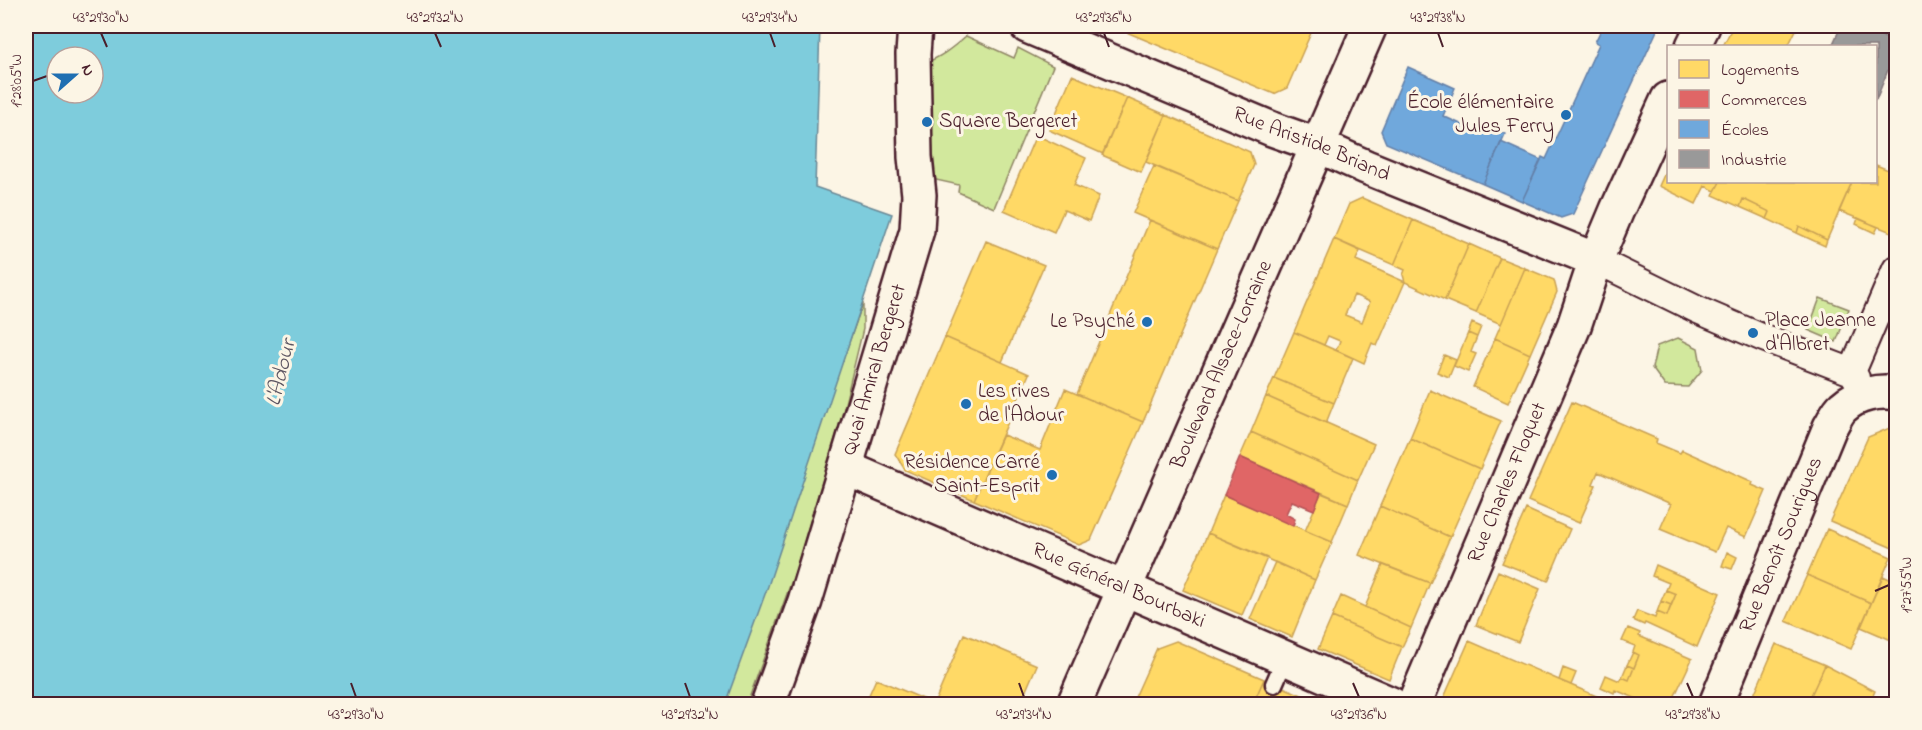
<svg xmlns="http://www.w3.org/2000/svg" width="1922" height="730" viewBox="0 0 1922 730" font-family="'Indie Flower',sans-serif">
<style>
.green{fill:#d2e89d;stroke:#8e8464;stroke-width:1.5}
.water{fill:#7eccdc;stroke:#698795;stroke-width:1.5;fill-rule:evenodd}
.homes{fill:#ffd966;stroke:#c9a154;stroke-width:1.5;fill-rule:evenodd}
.shops{fill:#e06666;stroke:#b35154;stroke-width:1.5}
.schools{fill:#6fa8dc;stroke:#647fa7;stroke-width:1.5}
.industry{fill:#999;stroke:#817478;stroke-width:1.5}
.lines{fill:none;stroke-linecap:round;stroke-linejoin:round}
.service-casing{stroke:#4a1f2b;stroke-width:21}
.pedestrian-casing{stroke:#4a1f2b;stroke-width:30}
.minor-casing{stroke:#4a1f2b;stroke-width:38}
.secondary-casing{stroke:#4a1f2b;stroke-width:38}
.service{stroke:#fcf5e5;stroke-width:16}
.pedestrian{stroke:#fcf5e5;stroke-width:26}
.minor{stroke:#fcf5e5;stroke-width:33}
.secondary{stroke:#fcf5e5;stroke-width:33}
.ticks{fill:none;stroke:#4a1f2b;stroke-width:2}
.poi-dot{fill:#1f6fb2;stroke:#fcf5e5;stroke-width:2}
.labels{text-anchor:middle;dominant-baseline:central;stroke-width:6;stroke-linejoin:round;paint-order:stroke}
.poi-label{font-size:21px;fill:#4a1f2b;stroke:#fcf5e5;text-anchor:end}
.street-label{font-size:21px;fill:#4a1f2b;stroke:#fcf5e5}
.water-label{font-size:22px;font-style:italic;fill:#5a5360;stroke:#fcf5e5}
.neatline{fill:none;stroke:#4a1f2b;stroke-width:2}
.ticks-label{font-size:15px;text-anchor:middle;fill:#4a1f2b}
</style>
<rect width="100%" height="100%" fill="#fcf5e5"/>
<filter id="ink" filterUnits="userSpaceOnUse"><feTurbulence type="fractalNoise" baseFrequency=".0167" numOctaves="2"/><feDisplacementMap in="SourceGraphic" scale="12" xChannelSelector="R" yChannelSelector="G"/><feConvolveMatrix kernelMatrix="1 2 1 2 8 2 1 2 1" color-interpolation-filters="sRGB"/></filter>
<g filter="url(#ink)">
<path class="green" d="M966,36l48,22 4,-10 35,18 -59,142 -36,-16 1,-7 -32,-7 -5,-114c18,-6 29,-15 44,-28z
M1820,298l29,11 -13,33 -28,-12z
M863,303v26l-21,87 -46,153 -49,135h-26z
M1678,338l20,10 4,22 -14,17 -23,-1 -13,-18 5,-22z"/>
<path class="water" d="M26,26h794l-5,161 77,27 -124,372 -43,118h-699zM57,57h36v36h-36z"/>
<path class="homes" d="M1112,26h202l-27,62 -13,6z
M1733,26h65l-10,20h-65z
M1072,75l55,23 -24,56 -54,-24z
M1127,98l39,17 -25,57 -39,-17z
M1166,115l84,37 4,13 -16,36 -92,-39z
M1036,135l50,23 -12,27 25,11 -10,25 -25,-11 -10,22 -50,-22z
M1876,165l20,8v61l-57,-23 13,-29h24z
M1154,166l84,35 -21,48 -84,-36z
M1668,166v16h52l-5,9 -10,-5 -9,18 -37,-18z
M1720,182h132l-25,58 -28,-14 -2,7 -30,-14 3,-7 -27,-13 -3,8 -27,-12z
M1362,198l51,22 -19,45 -60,-26 15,-35z
M1743,199l27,13 -3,7 -27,-12z
M1858,218l20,9 -3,6 -19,-9z
M1150,220l67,29 -74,173 -66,-28z
M1413,220l56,24 -24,56 -40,-18 -2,-7 2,-5 -11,-5z
M1799,226l28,14 -2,6 -28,-13z
M1334,239l26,12 -4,9 49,22 -28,64 -5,-3 -8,20 -28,-13 4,-9 -12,-5 -4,9 -30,-13zM1354,295l16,7 -8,20 -17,-7z
M986,241l58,24 -42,97 -57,-25z
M1469,244l31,14 -24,55 -31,-13z
M1500,258l25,10 -24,56 -25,-11z
M1525,268l29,12 3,12 -27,62 -35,-16z
M1472,323l9,4 -4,10 -9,-4z
M1294,332l59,26 -19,45 -60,-25z
M1468,333l9,4 -6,15 5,2 -8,18 -14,-6z
M945,337l84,37 -55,126 -69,-30 -10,-16z
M1495,338l35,16 -22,49 -35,-16z
M1444,355l12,5 -7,17 -12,-5z
M1274,378l60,25 -8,20 -60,-27z
M1065,389l78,33 -52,118 -12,5 -105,-45 29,-65 37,15z
M1430,390l71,31 -21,48 -70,-31z
M1266,396l108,48 -16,36 -107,-48z
M1572,402l85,37 -1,4 24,10 2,-3 71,32 -1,3 14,6 -20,46 -20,-9 -11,24 -55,-23 11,-25 -73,-32 -5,12 3,1 -17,38 -51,-22z
M1892,427l4,2 -1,120 -65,-28 38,-84z
M1251,432l107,48 -10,24 -108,-47z
M1410,438l70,31 -30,68 -70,-31z
M1321,493l27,11 -16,38 -27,-11z
M1224,495l108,47 -17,38 -107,-47z
M1380,506l70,31 -20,46 -71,-28z
M1526,509l44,20 -22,52 -46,-18z
M1827,529l64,28 -20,46 -64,-28z
M1208,533l59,25 -25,57 -59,-25z
M1727,552l10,5 -5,12 -10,-3z
M1275,562l40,18 -23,57 -42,-18z
M1383,565l47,18 -19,45 -46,-21z
M1656,565l64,28 -23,54 -52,-24 -1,2 -11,-5 4,-9 18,7 2,-6 10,4 9,-22 -10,-4 3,-7 -17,-7z
M1498,571l42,18 -22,53 -42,-17z
M1807,575l64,28 -20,46 -65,-28z
M1883,576l13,6v60l-35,-15z
M1666,590l10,4 -5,11 -10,-4z
M1341,596l70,32 -9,19 -70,-30z
M1661,601l10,4 -4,11 -10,-4z
M1332,617l70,30 -13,32 -71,-30z
M1628,628l12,5 -1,3 53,23 -21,45h-21l-35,-14 -1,3 -13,-6 5,-12 14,6 2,-4 7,3 10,-25 -6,-3 2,-6 -13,-5z
M964,634l73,31 -17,39h-86z
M1176,641l88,38 -11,25h-121l25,-56z
M1469,641l90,39 56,24h-168l-5,-2z
M1776,644l49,21 -18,39h-57z
M1633,652l6,3 -5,13 -7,-3z
M1627,665l7,3 -5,12 -7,-3z
M1825,665l50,26 -6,13h-62z
M1563,668l13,5 -5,12 -12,-5z
M876,679l59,25h-70z
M1264,679l59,25h-70z"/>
<path class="shops" d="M1240,457l81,36 -7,17 -22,-9 -6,13 9,5 -2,7 -69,-31z"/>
<path class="schools" d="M1603,26h56l-86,188 -12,4 -39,-17 20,-44 4,2 53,-115 -4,-2z
M1408,67l47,21 -12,28 33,15 3,-9 26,12 -22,50 -97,-41 -5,-12z
M1501,142l40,18 -19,41 -39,-17z"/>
<path class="industry" d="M1841,26h21l34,17v7l-20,50v-54h-44z"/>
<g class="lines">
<g class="service-casing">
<path id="service" d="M1274,684l11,-25"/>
</g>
<g class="pedestrian-casing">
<path id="pedestrian" d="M1596,260l102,50 63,27 91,35 4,6
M1852,372l44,-103"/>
</g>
<g class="minor-casing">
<g id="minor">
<path id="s1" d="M1027,26l245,103 45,16 49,22 230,93"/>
<path d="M1693,46l10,-20"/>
<path id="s2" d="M846,468l545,236"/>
<path id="s3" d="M768,704l37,-103 112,-371 2,-35 -4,-38 -2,-103 2,-28"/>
<path id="s4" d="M1414,704l160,-378 22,-66 21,-50 51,-111"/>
<path id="s5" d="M1716,704l114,-277c4,-6 7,-15 13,-20 14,-13 36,-17 53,-14"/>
</g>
</g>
<g class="secondary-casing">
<g id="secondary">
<path id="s6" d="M1074,704l296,-678"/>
</g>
</g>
<use href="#service" class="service"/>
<use href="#pedestrian" class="pedestrian"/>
<use href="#minor" class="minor"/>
<use href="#secondary" class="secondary"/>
</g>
</g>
<path class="ticks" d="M101,33l6,14M435,33l6,14M770,33l5,14M1104,33l5,14M1438,33l5,14M33,81l14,-5M1875,591l14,-6M351,683l5,14M685,683l5,14M1019,683l5,14M1353,683l6,14M1687,683l6,14"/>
<g class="poi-dot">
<circle cx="1566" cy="115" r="6"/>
<circle cx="927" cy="122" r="6"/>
<circle cx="1147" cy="322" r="6"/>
<circle cx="1753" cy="333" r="6"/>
<circle cx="966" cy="404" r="6"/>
<circle cx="1052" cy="475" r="6"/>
</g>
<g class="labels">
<g class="poi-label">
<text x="1554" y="103">École élémentaire<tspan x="1554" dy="24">Jules Ferry</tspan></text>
<text x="939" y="122" text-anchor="start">Square Bergeret</text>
<text x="1765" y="321" text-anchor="start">Place Jeanne<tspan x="1765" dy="24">d'Albret</tspan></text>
<text x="1135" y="322">Le Psyché</text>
<text x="978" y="392" text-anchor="start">Les rives<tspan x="978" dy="24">de l'Adour</tspan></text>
<text x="1040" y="463">Résidence Carré<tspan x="1040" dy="24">Saint-Esprit</tspan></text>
</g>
<g class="street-label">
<text stroke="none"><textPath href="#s1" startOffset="308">Rue Aristide Briand</textPath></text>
<text stroke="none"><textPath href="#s6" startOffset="370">Boulevard Alsace-Lorraine</textPath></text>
<text stroke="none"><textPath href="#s3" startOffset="351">Quai Amiral Bergeret</textPath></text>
<text stroke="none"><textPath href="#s4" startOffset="240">Rue Charles Floquet</textPath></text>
<text stroke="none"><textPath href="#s5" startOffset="172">Rue Benoît Sourigues</textPath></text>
<text stroke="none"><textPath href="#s2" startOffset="297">Rue Général Bourbaki</textPath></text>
</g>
<g class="water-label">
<text transform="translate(282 373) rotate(-76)">L'Adour</text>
</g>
</g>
<rect width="1922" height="730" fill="none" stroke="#fcf5e5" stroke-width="66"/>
<rect x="1667" y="45" width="210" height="138" fill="#fcf5e5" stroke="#b59f9b" stroke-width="1.5"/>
<rect x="1679" y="60" width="30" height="18" fill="#ffd966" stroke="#b59f9b" stroke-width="1.5"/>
<text x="1721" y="75" font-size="18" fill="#4a1f2b">Logements</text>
<rect x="1679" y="90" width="30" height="18" fill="#e06666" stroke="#b59f9b" stroke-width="1.5"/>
<text x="1721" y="105" font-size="18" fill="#4a1f2b">Commerces</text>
<rect x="1679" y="120" width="30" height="18" fill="#6fa8dc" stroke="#b59f9b" stroke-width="1.5"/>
<text x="1721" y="135" font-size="18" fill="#4a1f2b">Écoles</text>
<rect x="1679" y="150" width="30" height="18" fill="#999999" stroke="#b59f9b" stroke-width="1.5"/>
<text x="1721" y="165" font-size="18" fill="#4a1f2b">Industrie</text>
<g transform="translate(75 75) rotate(69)"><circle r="28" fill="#fcf5e5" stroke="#b59f9b" stroke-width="1.5"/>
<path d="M0-4.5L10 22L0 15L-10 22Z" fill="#1f6fb2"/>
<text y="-9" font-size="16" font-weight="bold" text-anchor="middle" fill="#4a1f2b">N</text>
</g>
<rect x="33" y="33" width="1856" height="664" class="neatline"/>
<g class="ticks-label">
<text x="101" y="22">43°29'30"N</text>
<text x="435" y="22">43°29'32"N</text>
<text x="770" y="22">43°29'34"N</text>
<text x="1104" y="22">43°29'36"N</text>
<text x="1438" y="22">43°29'38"N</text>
<text transform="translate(16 81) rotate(-90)" y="5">1°28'05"W</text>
<text transform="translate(1906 585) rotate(-90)" y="5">1°27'55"W</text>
<text x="356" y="719">43°29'30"N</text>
<text x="690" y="719">43°29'32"N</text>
<text x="1024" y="719">43°29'34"N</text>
<text x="1359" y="719">43°29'36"N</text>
<text x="1693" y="719">43°29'38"N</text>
</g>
</svg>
